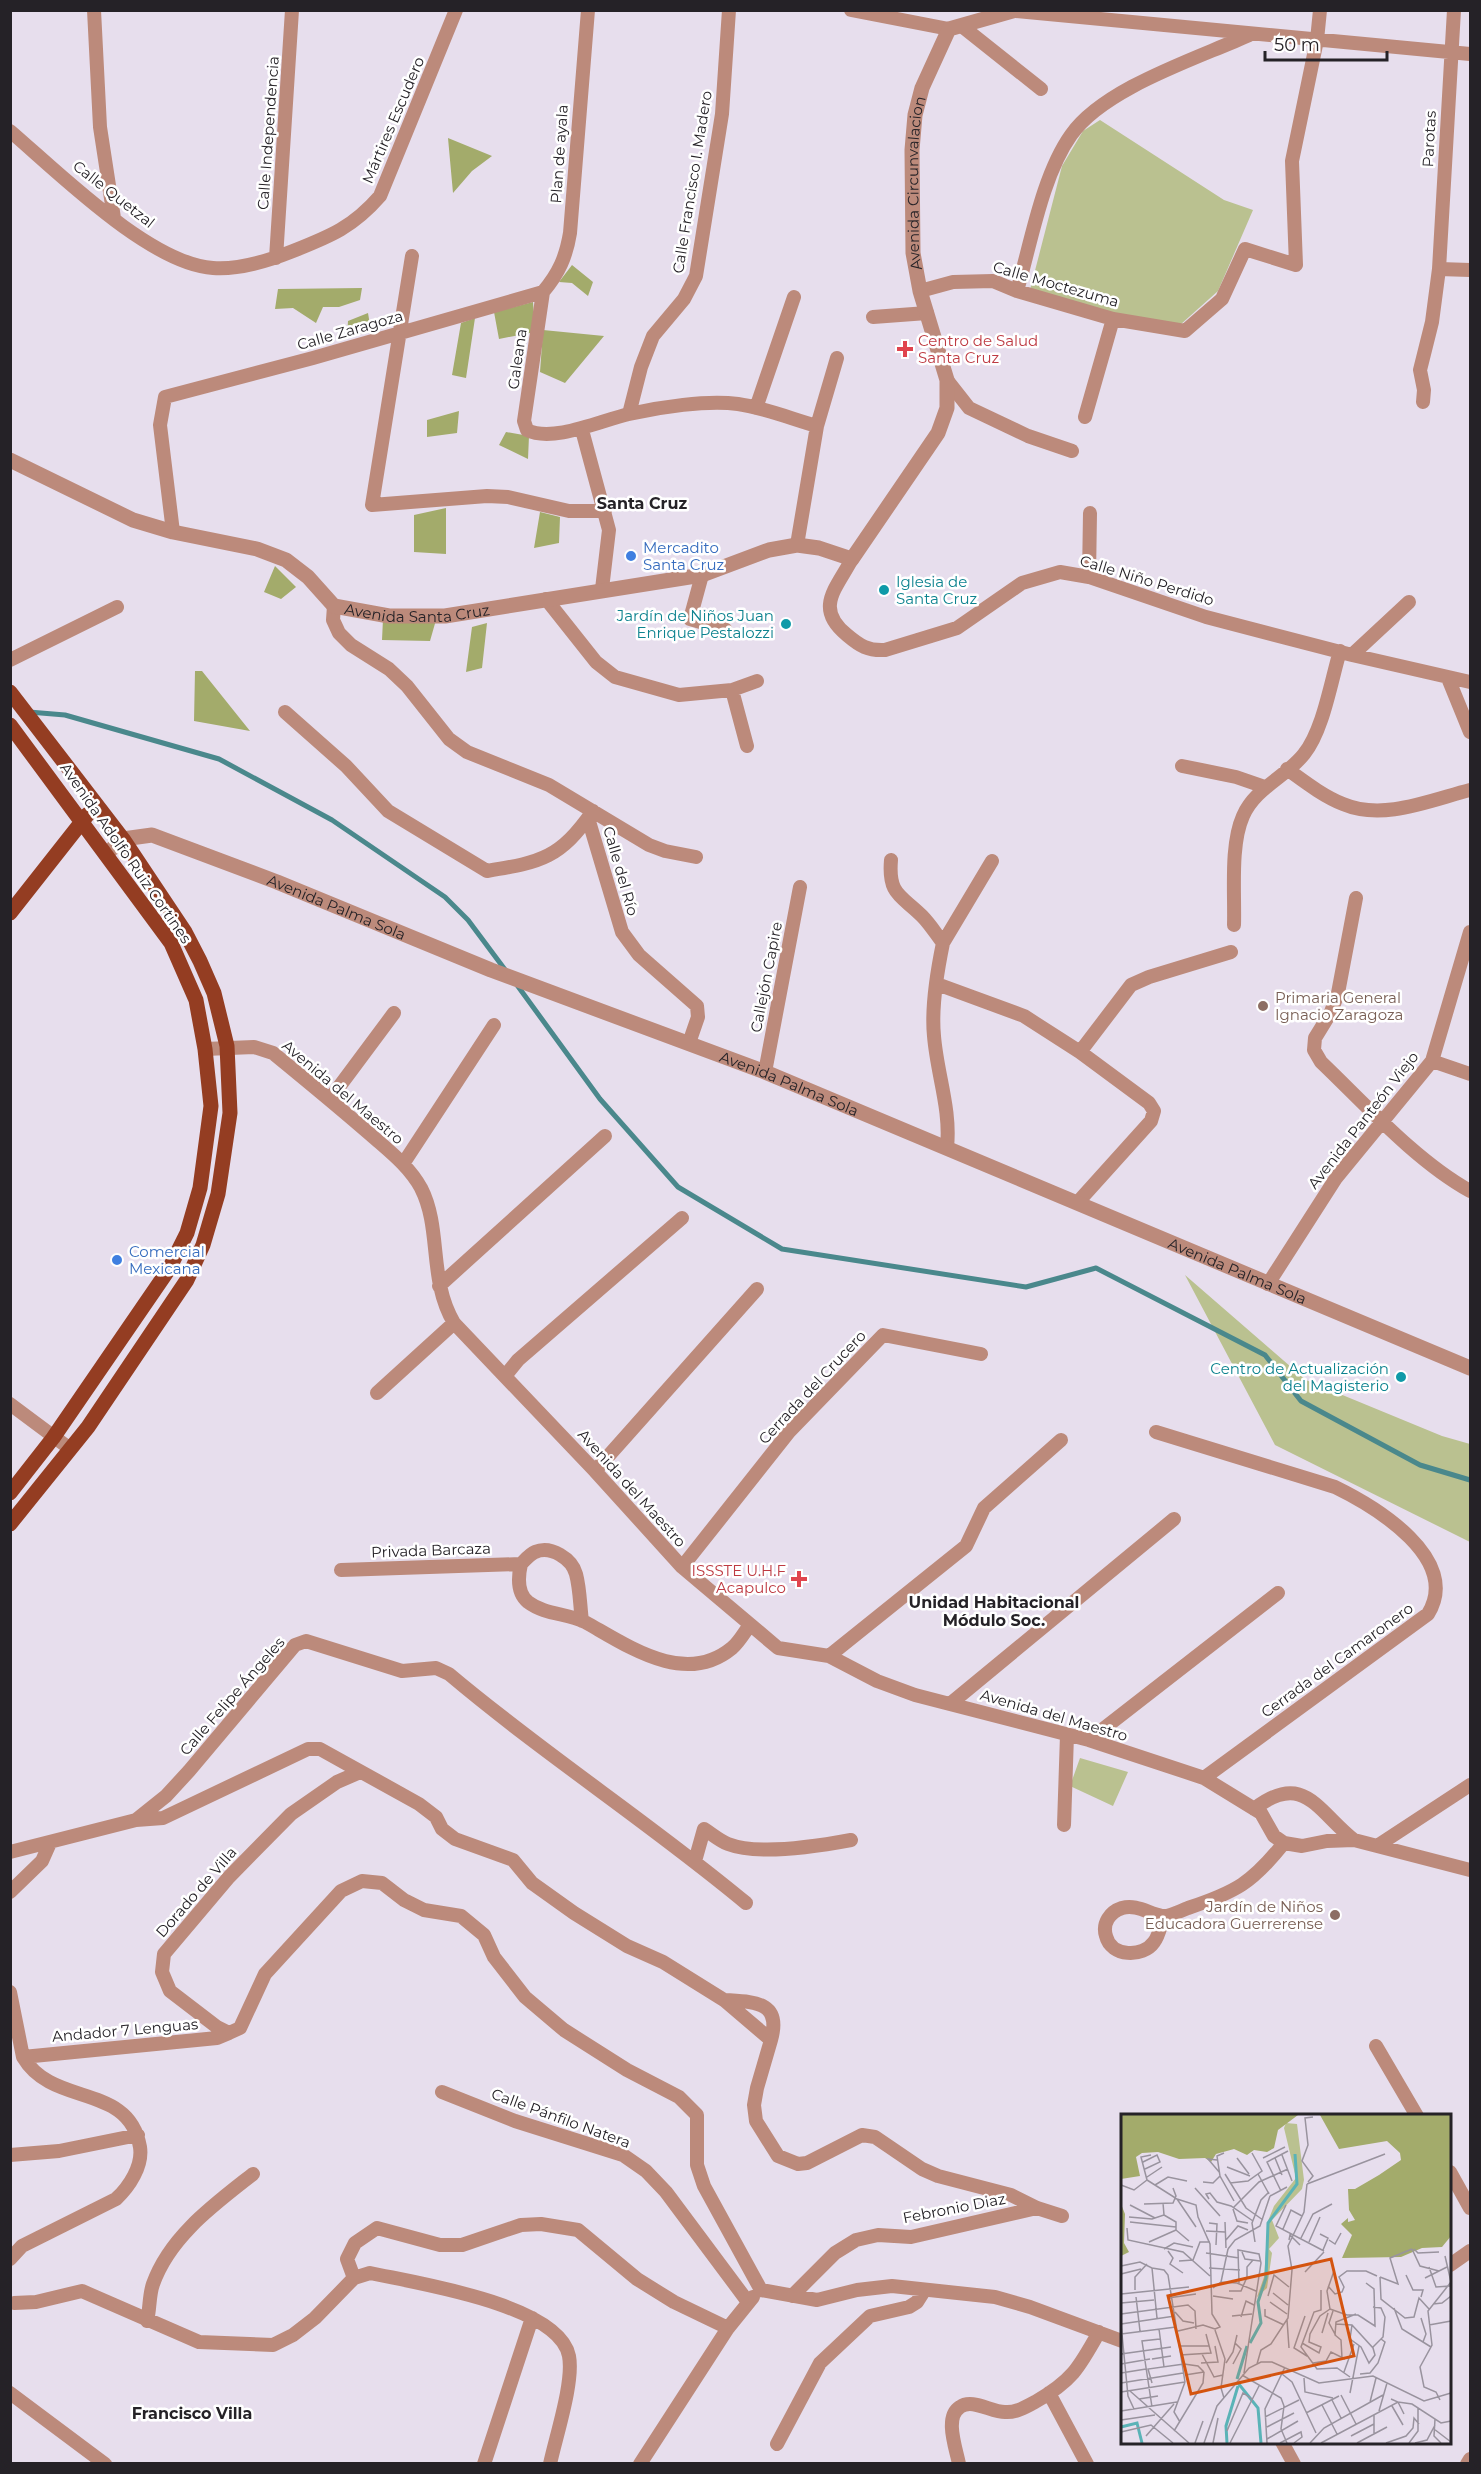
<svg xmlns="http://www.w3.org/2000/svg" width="1481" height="2474" viewBox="0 0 1481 2474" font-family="Montserrat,sans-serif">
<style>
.green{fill:#bac190}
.forest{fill:#a3ab6b}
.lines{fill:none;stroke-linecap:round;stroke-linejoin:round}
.stream{stroke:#4a888c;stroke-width:5}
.minor{stroke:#bc8a7b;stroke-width:14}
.tertiary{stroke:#bc8a7b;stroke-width:15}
.primary{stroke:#943d22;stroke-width:15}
.health-dot{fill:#e0444e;stroke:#fff;stroke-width:2}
.shop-dot{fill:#3f7fe0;stroke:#fff;stroke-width:2}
.culture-dot{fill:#0f9aa8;stroke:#fff;stroke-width:2}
.education-dot{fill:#8d6e63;stroke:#fff;stroke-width:2}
.labels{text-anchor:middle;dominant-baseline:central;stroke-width:5;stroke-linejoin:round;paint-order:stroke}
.street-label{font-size:15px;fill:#252227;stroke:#fff}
.health-label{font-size:15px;fill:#be3a42;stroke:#fff;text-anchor:start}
.shop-label{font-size:15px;fill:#366cbe;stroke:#fff;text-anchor:start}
.culture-label{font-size:15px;fill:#0d838f;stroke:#fff;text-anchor:end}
.education-label{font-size:15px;fill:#785e54;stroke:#fff;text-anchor:start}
.neighbourhood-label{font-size:16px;font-weight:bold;fill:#252227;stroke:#fff}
.inset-river{fill:none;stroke:#5ab3b7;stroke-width:3}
.inset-road{fill:none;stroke:#99939e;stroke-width:1.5}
.view{fill:#d4540f;fill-opacity:0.15;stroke:#d4540f;stroke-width:3}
.inset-edge{fill:none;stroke:#252227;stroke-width:3}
</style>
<rect width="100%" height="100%" fill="#e7deed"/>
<path class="green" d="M1100,120l124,80 29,10 -35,81 -38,34 -68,-11 -82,-24 32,-124 21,-35z
M1185,1275l121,105 136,56 28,8v98l-195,-97z
M1080,1758l48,14 -15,34 -43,-20z"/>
<path class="forest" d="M448,138l44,18 -20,15 -19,22z
M572,265l21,17 -5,14 -16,-13 -13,-1z
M362,288l-2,12 -21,7h-16l-7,16 -23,-15 -18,1 3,-20z
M533,302l2,30 -36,7 -5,-27z
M368,313l3,18 -24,6 1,-16z
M475,318l-9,60 -14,-3 9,-52z
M543,330l61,6 -39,47 -25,-11z
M459,411l-2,22 -30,4v-17z
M506,432l23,4 -1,23 -29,-14z
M446,508v46l-32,-2v-37z
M540,512l20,5 -1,26 -25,5z
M275,566l21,21 -15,12 -17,-7z
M383,619l53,1 -6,21 -48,-1z
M487,623l-5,45 -16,4 6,-45z
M195,671h7l48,60 -56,-10z"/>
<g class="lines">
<path class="stream" d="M29,712l36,3 154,44 113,61 113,77 23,23 38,51
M517,985l83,114 78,88 104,62 244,38 70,-19 169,87 36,46 119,64 50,15"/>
<path class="minor" d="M94,10l6,117 14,91
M851,10l98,19
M1016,11l454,43
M963,27l78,62
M10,131c48,41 140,133 203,137 27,2 55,-7 80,-17 38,-15 60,-24 87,-55l76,-186
M412,256l-40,249 115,-9 21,1 61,14h36
M276,258l16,-248
M1439,269l31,1
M920,291l33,-9 40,-1 24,10 96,28 72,12 37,-32 23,-50 51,16 -4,-104 25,-121 3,-30
M1017,291c14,-48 25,-115 54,-156 33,-47 125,-76 178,-100
M543,292l-19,129 3,9c26,13 75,-10 102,-16 31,-7 77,-14 109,-10 27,4 54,15 79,22
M543,292c16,-19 23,-35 27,-59l18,-223
M873,317l54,-4
M947,380l22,28 59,28 44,15
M1423,402l1,-12 -4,-20 12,-48 7,-53 15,-259
M756,408l38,-111
M629,414l12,-47 12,-31 31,-37 12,-23 26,-162 7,-104
M1085,417l28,-98
M582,430l27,100 -7,59
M173,532l-13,-107 5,-28 148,-39 230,-66
M797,545l20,-119 20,-68
M852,559c-16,30 -38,49 -5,76 13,11 21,16 38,15l72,-22 65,-45 38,-11 29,5 117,40 146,38 118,27
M702,575l-12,44 35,10
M1089,577l1,-64
M546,599l50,63 19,15 64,18 53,-5 25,-9
M334,606l-1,14 6,13 12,12 38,24 18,17 42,53 18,13 82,33 100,60 16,6 31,6
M1352,655l57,-53
M10,660l107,-53
M1448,678l22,54
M732,690l15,56
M285,712l61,54 42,45 99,60c55,-9 73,-13 106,-60
M1182,766l54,11 29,10
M1287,769c18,13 36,27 56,35 40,17 88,-4 127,-14
M588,818l34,114 17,23 58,51 1,11 -9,26
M891,860c-3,35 10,35 31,56 8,8 14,18 21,27
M1356,898l-18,95 -7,19 -16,26 -1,12 7,12c45,43 95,99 149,129
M1234,925c1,-32 -4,-80 9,-109 12,-28 43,-39 61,-62 19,-23 27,-73 36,-103
M937,984l87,32 56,36 69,51 5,8 -3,10 -73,81
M205,1049l49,-2 19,6c33,27 66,54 98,82 18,16 38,31 50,53 21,41 7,91 33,135l141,148 87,96 96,81 51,8 48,25 38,14 174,45 115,38 57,35 13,23 10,7 18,3 25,-5 27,-1 116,30
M1080,1052l51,-67 18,-8 82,-25
M1432,1061l38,13
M765,1072l35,-185
M330,1099l64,-86
M947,1147c4,-38 -10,-73 -13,-111 -3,-30 3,-64 9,-93l49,-82
M403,1164l91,-139
M1268,1284l68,-106 96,-117 38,-129
M439,1286l166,-150
M505,1376l13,-16 164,-142
M377,1393l77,-70
M10,1404l59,44
M1156,1432l179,55c41,20 127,72 93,127l-224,164
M595,1471l162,-182
M682,1567l107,-135 94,-97 98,19
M341,1570l180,-6
M582,1621c-2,-15 -2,-32 -6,-47 -4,-15 -25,-29 -41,-22 -5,2 -10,8 -14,12 -3,13 -4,29 7,38 17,13 39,11 57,20 43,24 100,65 147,26 7,-6 12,-15 17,-22
M829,1656l137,-110 18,-38 77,-68
M950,1704l224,-185
M1089,1740l189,-147
M360,1772l-23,10 -46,32 -62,63 -65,77 -2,18 8,19 47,36 12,6 11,-5 25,-54 76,-83 21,-10 20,2 22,17 20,10 37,6 23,19 10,22 31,40 39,33 63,40 52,27 18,18v50l7,21 57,104
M1254,1809c50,-39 64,3 100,31
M136,1820l27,-2 145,-69h12l99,55 17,13 6,12 13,10 58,21 19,23 42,30 53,33 36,16 61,38 47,40 -14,48 -3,17 2,16 22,35 20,8 9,-1 55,-28 13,2 47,32 16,7 73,19 26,13 25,8
M1064,1825l3,-90
M1377,1846l93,-61
M10,1852l126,-32 30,-24 23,-25 106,-126 11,-4 96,30 34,-3 13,6c96,81 201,149 297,229
M695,1861l9,-32c8,5 16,12 24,15 31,12 91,2 123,-4
M10,1892l32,-31 8,-18
M1164,1916c-3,8 -5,20 -10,26 -11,16 -43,15 -48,-6 -4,-13 4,-24 16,-28 14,-4 26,5 40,8 7,1 18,-5 26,-8 48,-16 64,-25 96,-65
M10,1992l13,65c30,51 106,25 117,90 3,19 -11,40 -24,52l-94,47 -12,13
M724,2000c30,2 58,1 47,40
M1376,2046l41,70
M23,2057l194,-19 12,-5
M442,2092l73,29 108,34 23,16 20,21 82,110
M10,2155l49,-4 79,-16
M1450,2172l20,36
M1450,2265l20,-14
M354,2278l-7,-19 8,-16 22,-15 63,17h22l59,-20 20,-1 37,6 59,49 37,23 54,26
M761,2290l56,10 40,-10 35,-4 103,11 35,10 92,34
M792,2296l43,-43 21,-13 22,-5 33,2 126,-29
M14,2303l22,-1 46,-11 117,51 74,3 20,-10 22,-17 39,-40 16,-5c45,10 189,31 199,83 5,26 -13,80 -19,108
M147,2321c3,-12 2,-26 6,-37 17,-48 62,-80 100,-110
M10,2393l95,71
M1049,2393l38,71
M1282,2442l12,22
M777,2444l43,-81 50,-47 39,-9 8,-5 7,-11
M484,2464l48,-146
M640,2464l88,-136 25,-31
M959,2464c-3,-16 -15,-47 1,-57 12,-9 31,5 45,5 11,1 20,-5 30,-10 37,-21 44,-34 64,-70
M1467,2464l3,-5"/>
<g class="tertiary">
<path id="s1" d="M10,460l123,60 40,12 84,17 29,11 22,17 26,29 55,10h56l257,-41 67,-25 28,-5 22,3 33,11 86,-126 9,-25v-28l-27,-89 -7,-38 -1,-103 3,-35 7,-27 27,-59 67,-19"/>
<path id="s2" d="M106,854l17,-15 29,-4 125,47 214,88 274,102 705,296"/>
</g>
<path class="primary" d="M10,692l113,147 62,93 15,29 14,32 13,53 3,67 -12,81 -15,51 -16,35 -99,147 -78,97
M10,725l161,218 25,57 9,49 6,57 -11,82 -13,45 -18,36 -116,169 -43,55
M10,913l78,-99"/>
</g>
<g class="health-dot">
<path d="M902 340h6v6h6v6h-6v6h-6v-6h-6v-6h6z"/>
<path d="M796 1570h6v6h6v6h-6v6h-6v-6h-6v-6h6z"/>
</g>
<g class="shop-dot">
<circle cx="631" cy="556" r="6"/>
<circle cx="117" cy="1260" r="6"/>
</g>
<g class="culture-dot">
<circle cx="884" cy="590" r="6"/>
<circle cx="786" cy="624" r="6"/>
<circle cx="1401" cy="1377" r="6"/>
</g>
<g class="education-dot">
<circle cx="1263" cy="1006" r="6"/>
<circle cx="1335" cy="1915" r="6"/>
</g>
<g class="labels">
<g class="street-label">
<text transform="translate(393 120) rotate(-67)">Mártires Escudero</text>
<text transform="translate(268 133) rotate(-86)">Calle Independencia</text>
<text transform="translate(1429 139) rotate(-87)">Parotas</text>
<text transform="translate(559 154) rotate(-86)">Plan de ayala</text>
<text transform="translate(692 182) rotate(-81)">Calle Francisco I. Madero</text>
<text stroke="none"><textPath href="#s1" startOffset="1300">Avenida Circunvalacion</textPath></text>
<text transform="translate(114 194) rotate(38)">Calle Quetzal</text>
<text transform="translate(1056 284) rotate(16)">Calle Moctezuma</text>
<text transform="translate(350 330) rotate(-16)">Calle Zaragoza</text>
<text transform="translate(517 359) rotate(-82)">Galeana</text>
<text transform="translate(1147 580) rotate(17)">Calle Niño Perdido</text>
<text stroke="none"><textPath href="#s1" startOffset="446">Avenida Santa Cruz</textPath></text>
<text transform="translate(126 853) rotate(55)">Avenida Adolfo Ruiz Cortines</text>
<text transform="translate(621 871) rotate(74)">Calle del Río</text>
<text stroke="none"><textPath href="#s2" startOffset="250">Avenida Palma Sola</textPath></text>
<text transform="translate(766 977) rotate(-79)">Callejón Capire</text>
<text stroke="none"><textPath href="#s2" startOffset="736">Avenida Palma Sola</textPath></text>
<text transform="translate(343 1092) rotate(40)">Avenida del Maestro</text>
<text transform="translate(1363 1120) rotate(-52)">Avenida Panteón Viejo</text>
<text stroke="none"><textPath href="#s2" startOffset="1222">Avenida Palma Sola</textPath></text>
<text transform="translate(812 1387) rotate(-47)">Cerrada del Crucero</text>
<text transform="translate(632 1488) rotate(48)">Avenida del Maestro</text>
<text transform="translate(431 1550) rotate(-2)">Privada Barcaza</text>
<text transform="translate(1337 1660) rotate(-36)">Cerrada del Camaronero</text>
<text transform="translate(232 1696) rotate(-49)">Calle Felipe Ángeles</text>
<text transform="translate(1054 1715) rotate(16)">Avenida del Maestro</text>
<text transform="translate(196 1892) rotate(-49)">Dorado de Villa</text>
<text transform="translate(125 2030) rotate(-5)">Andador 7 Lenguas</text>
<text transform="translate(561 2118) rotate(20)">Calle Pánfilo Natera</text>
<text transform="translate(954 2208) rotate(-11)">Febronio Diaz</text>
</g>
<g class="health-label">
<text x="918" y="340">Centro de Salud<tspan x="918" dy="17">Santa Cruz</tspan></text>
<text x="786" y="1570" text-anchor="end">ISSSTE U.H.F<tspan x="786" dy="17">Acapulco</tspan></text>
</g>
<g class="shop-label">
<text x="643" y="547">Mercadito<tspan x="643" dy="17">Santa Cruz</tspan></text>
<text x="129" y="1251">Comercial<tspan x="129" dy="17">Mexicana</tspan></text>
</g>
<g class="culture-label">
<text x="896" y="581" text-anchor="start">Iglesia de<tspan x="896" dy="17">Santa Cruz</tspan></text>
<text x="774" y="615">Jardín de Niños Juan<tspan x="774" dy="17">Enrique Pestalozzi</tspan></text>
<text x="1389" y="1368">Centro de Actualización<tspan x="1389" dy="17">del Magisterio</tspan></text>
</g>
<g class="education-label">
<text x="1275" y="997">Primaria General<tspan x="1275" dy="17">Ignacio Zaragoza</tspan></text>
<text x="1323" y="1906" text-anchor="end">Jardín de Niños<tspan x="1323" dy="17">Educadora Guerrerense</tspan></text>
</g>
<g class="neighbourhood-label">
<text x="642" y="503">Santa Cruz</text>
<text x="994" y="1602">Unidad Habitacional<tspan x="994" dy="18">Módulo Soc.</tspan></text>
<text x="192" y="2413">Francisco Villa</text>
</g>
</g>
<g transform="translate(1121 2114)">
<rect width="330" height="330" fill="#e7deed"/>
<path d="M165,9l11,1 7,56 -2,9 -30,31 7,18 -10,11 3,4 -5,35 -10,9 7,-20 4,-56 6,-15 22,-28 -12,-50z" fill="#bac190"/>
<path d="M0,1h177l-20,15 -4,18 -7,4 -13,-2 -7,5 -13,-6 -18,5 -5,8 -6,-4 -26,1 -21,-7 -16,1 -6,4 4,19 -19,3zM199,1h131v121l-9,11 -20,1 -21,9 -59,1 10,-23 -11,-11 7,-6v4l7,-2 -6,-10 -1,-21h7l24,-14 22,-15 -1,-7 -13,-12 -48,8zM0,90l4,10 -1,29 5,9 -8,4z" fill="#a3ab6b"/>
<path class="inset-river" d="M129,229l11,-20 -3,-21 8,-24 2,-55 29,-39 -2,-30M116,265l10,-33M117,269l20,25 3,35M0,313l16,-4 5,20M106,329l-1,-17 12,-40"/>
<path class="inset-road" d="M103,39l-7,3 3,20 14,25M161,41l10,26M116,44l12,16M142,44l22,-11M154,44l7,17M96,46l-9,-1 12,14M22,48l14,-7 3,7 -15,7M106,53l23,9M104,60l21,34 17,12M137,60l11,20M26,63l15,-10M26,66l30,19 19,6 2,12 12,27 2,70 8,13 -5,2M26,66l-6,-23 10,-2M82,68l10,1 7,-7M187,68l5,-6 -11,-15 6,-16 -3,-27 8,-1M109,69l18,-2 14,-10 -10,-18M186,70l78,-30M0,71l13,5 13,-10M34,71l13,-8 19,4M74,74l25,28M160,77l-14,-29 21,-11M149,82l17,-9M56,85l19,28M88,85l-3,-5 4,-1 7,9 14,4 22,15M23,90l29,-1 3,-7 -3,-8M9,91l25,13M165,91l-10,21 48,25M112,94l26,-26 29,-13M112,95l4,12 11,2M43,101l12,7v8l13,11M8,103l23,2 12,-4 -1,-12M9,108l46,5M104,108l1,26M88,109l8,1 -1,21M6,114l1,12 55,12 27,24M162,115l8,-19 11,6M85,117l19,1M199,120l8,4 -5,12M180,124l12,-24 19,-10M105,126l12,-14 10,4M168,126l1,-5 10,10M208,126l6,4 6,-11M28,128l27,-12M134,128l-3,-19 9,-23 8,-8M188,128l11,-25M43,135l10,-6 19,4M107,135l7,-9 25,-14 10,-30M291,135l8,17 19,5M293,135l4,4 21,-1M47,137l5,7 -3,6 13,9M121,138l3,7 15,2M85,139l33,5M324,142l6,26M58,147l14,-1 7,-18h10M0,152l19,-4 12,6 5,50M308,153l7,20 14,-1M31,154l12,2 4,5 17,107M88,154l31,2M184,158l19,-20M0,160l20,-5M285,161l7,15h10l-2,7M259,163l1,22 24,19 9,-1 5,-19 10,11M259,163l18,7 -8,-26 22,-9M304,164l22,-11M100,168l7,-33M118,169l-1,-33 21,4 2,9 -17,110M207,172l7,8 7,-2 2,-5 -5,-10 8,-6h19l11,5M92,174l8,-6 16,1 19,8M14,176v-13l12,-13M200,176v20l-7,2 -13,35 16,22 20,-1 13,9M108,177h12l6,-14v-10l6,-7M152,179l15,12M0,180l68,-7M92,182l20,3M147,182l6,-21 15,12M15,183l4,34M47,184l28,-4M149,188l17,12M0,189l33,-3M312,190l9,-1 9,-7M252,193l8,1 4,9 -2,20 -10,10M273,194l8,21 29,18M144,195v7l19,9M209,195l17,6h11l17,11 -1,-37 -8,-6M209,195l-3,-18 7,-20M212,197l-4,12 7,13M54,198l8,9 11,2M0,200l67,-9 7,6 1,18M111,202l20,-2M184,202l-11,32 13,8M120,203l5,-16 8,4M300,204l5,16 -3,8M166,206l2,28M0,210l7,72 6,13M0,210l54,-8M215,210l16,1 21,23 2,7 -6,8 -8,-16 -11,-8 2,-14M308,211l22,-4M38,215l5,38M94,216l10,29 -4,29 3,10M57,217l25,-6 12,4M201,219l6,-20M0,220l55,-7M181,229l17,10 2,-6 -12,-5 1,-8 10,-18 10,-7M58,232h30M0,240l50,-7M81,240l12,23 9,-2M59,241l31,-2 -5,-19M221,244l-1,-18 -6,-5 1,-13 20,-8M31,245l19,-3M80,249l17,-1 -3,-16M105,249l7,-11 4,-17M192,249l13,-2 5,-9 14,7M0,250l29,-5M112,250l8,-15 -6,-6M136,250l4,-14 10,-6 17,-26 4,-48 -4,-24 16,-34 3,-28M223,258l10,-28M0,259l25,-4M161,260l10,8 24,51M239,260l10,-1 8,-10 7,-21 -4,-3M64,261l19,-3M121,261l39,23 3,8 -3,23 6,14M183,264l1,14 28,6M0,269l62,-10M31,269l-4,-14 36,-5 14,2 6,6M9,277l59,52M0,278l64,-10M229,279l9,-47M220,281l15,29M18,285l19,-3M270,285l7,3 6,12M211,286l9,18M319,286l-4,-8 -12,-5 -4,-20 12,-22 -4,-34 23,-29M249,288l6,-24M201,291l15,29M271,292l11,19M31,293l-10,-66 18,-2M0,297l56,-9M258,297l8,-28M185,299l33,-17M253,301v19M144,303l34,-17M314,305l-1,17 7,7M0,306l34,-5M59,308l-6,-10 11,-30M146,313l27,-14M313,315l17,13M53,317l29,-48 1,-11M106,317l16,-38 9,6M0,318l30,-7 22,18M25,322l28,-32M230,322l23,-12M146,325l31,-18M74,329l8,-22M83,329l13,-37 32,-38 12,-6h11l47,21 54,-7 51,25 27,-8M92,329l5,-25M109,329l29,-57M146,329l-2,-34 20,-42M159,329l21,-11 1,5 -8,6M189,329l14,-15 59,-33M200,329l77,-41 14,2 29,19 10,-2M236,329l30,-16M265,329l20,-7 7,-8 1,-10 5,6M288,329l9,-12v-23M294,329l12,-3 8,-15"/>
<path class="view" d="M210,145l23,97 -163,38 -23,-98z"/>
<rect width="330" height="330" class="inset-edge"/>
</g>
<rect width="1481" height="2474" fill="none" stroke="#252227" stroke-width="24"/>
<path d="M1265 51v9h122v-9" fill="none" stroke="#252227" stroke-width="3"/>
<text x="1274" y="51" font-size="18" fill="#252227" stroke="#ffffff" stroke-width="4.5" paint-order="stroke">50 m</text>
</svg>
